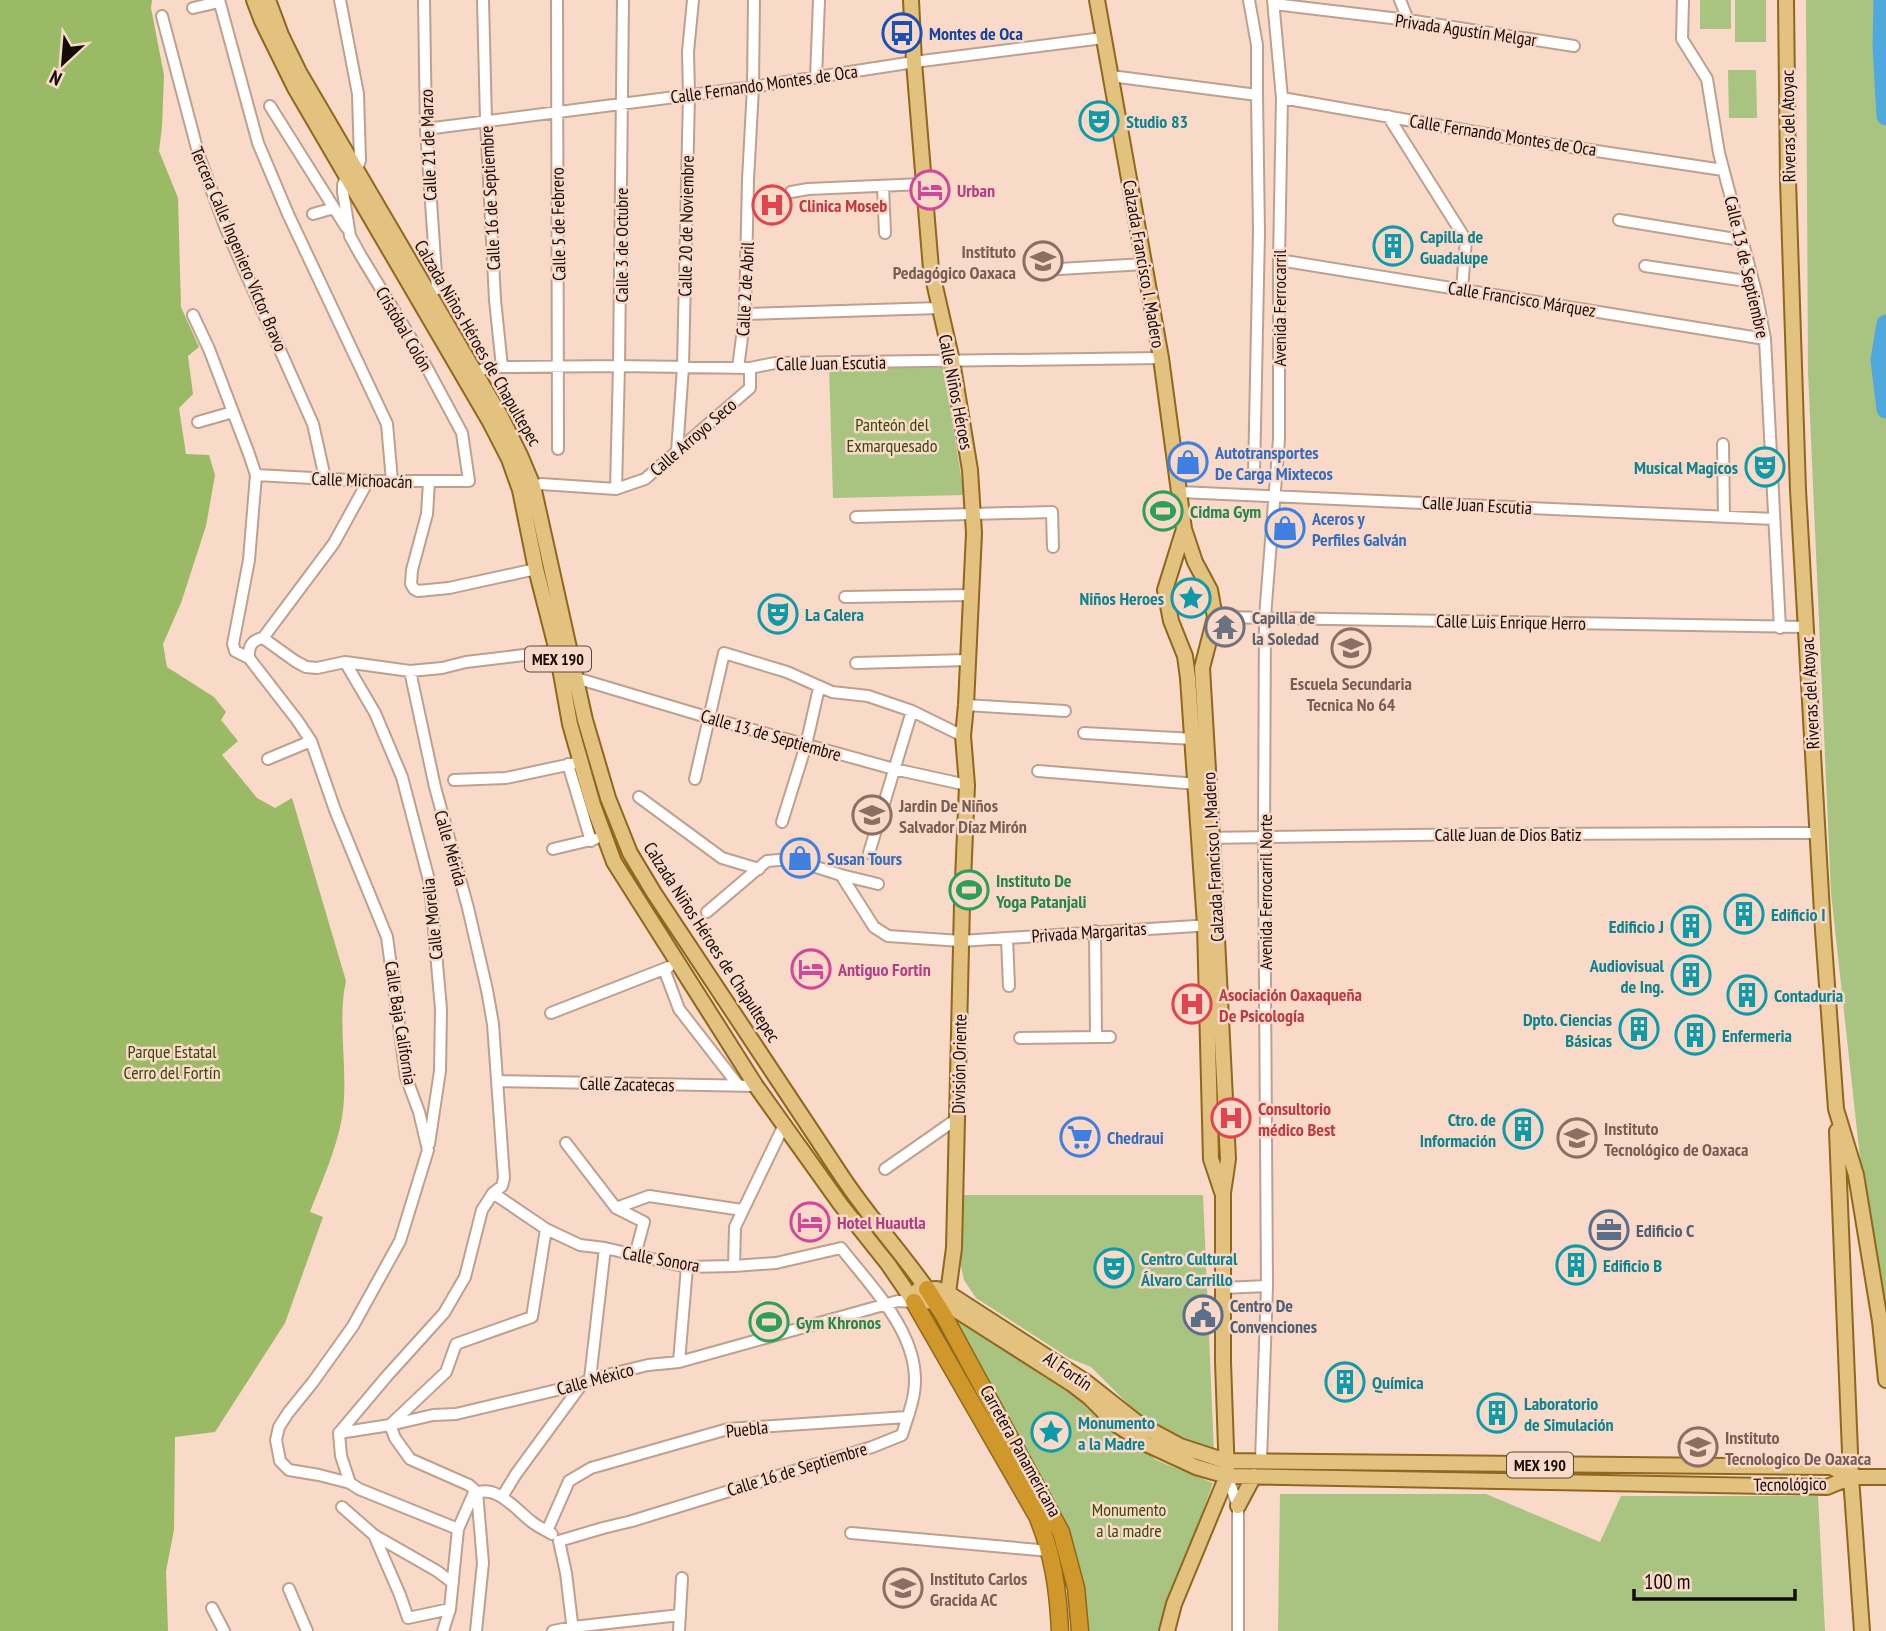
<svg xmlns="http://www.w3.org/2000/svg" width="1886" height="1631" viewBox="0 0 1886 1631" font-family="'PT Sans Narrow',sans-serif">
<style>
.green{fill:#a9c380}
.forest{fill:#9bba66}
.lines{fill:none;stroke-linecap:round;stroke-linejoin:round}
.river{stroke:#4fa8de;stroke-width:19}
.minor-casing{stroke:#bea08f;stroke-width:14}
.major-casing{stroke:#8f671d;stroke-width:18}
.highway-casing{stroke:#8f671d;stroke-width:19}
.minor{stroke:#fff;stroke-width:10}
.major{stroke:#e3c17f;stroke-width:14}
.highway{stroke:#d0982a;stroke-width:16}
.labels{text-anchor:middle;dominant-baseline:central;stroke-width:5;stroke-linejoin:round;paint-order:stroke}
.shield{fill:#f9d9c8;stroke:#594940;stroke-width:2}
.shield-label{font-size:16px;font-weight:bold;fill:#150b06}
.street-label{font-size:18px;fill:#150b06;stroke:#f9d9c8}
.transit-label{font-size:18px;font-weight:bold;fill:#164399;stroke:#f9d9c8;text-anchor:start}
.culture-label{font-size:18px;font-weight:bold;fill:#0d838f;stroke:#f9d9c8;text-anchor:start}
.hotel-label{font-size:18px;font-weight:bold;fill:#b23c85;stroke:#f9d9c8;text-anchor:start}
.health-label{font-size:18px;font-weight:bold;fill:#be3a42;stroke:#f9d9c8;text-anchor:start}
.education-label{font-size:18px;font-weight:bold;fill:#785e54;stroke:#f9d9c8;text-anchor:start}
.park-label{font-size:18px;fill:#36490b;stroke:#f9d9c8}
.shop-label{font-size:18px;font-weight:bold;fill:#366cbe;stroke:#f9d9c8;text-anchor:start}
.leisure-label{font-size:18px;font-weight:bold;fill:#27864d;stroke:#f9d9c8;text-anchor:start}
.worship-label{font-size:18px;font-weight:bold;fill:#5b616d;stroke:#f9d9c8;text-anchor:start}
.service-label{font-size:18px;font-weight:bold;fill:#4e5e75;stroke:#f9d9c8;text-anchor:start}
</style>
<rect width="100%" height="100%" fill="#f9d9c8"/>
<path class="green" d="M1700,0h31v29h-31z
M1735,0h31v42h-31z
M1806,0h80v1337l-24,-161 -31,-283 -23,-522z
M1728,70h28l1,48h-28z
M943,362l21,133 -131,3 -4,-133z
M962,1195h241l11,257 -34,-9 -38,-25 -51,-51 -22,-9 -93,-60 -12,-18 -5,-23z
M955,1315l116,72 85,73 57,23 -53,148h-80l-8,-74 -121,-240z
M1280,1494h206l114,48 21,-46h197l7,135h-547z"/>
<path class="forest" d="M0,0h152l-1,8 13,67 -2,52 -3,24 19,47 3,109 18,40 -11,9 5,38 -14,14 7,46 23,1 6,20 -9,51 -25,77 -18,41 4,23 47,30 12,15 -5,8 17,21 -16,14 35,43 18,10 17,-10 54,183c-9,39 2,88 -3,129 -4,34 -21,71 -33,102l13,5 -38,106 -70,109 -40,5 -1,93 -8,41 2,60h-168z"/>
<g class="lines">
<path class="river" d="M1883,0l-1,45 4,71
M1886,324l-6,36 6,49"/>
<g class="minor-casing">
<path id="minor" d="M219,0l39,143 30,71 99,210 5,57
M340,0l18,94 2,66 -3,10
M424,0l2,129 11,160
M557,0l1,449
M1249,0l8,45v50l2,137 -5,242
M1400,0l8,20
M1683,0l-1,39 25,40 12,74 37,139 9,47 15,289
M1274,4l134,16 166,26
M193,8l26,-6
M162,16l37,140 27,73 87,195 12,54
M1111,76l146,19
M816,78l3,-78
M1282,98l228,40 213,32
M270,106l64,102
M1388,116l78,124 -4,49
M426,129l327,-42 161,-25 189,-24
M883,186l2,47
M791,192l17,-3 115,-5
M313,214l21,-6 12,19
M1619,220l122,20
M1279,260l486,79
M1645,266l108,16
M1042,270l103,-6
M745,314l194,-6
M193,315l16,34 40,105 7,21 -7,85 -16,84 2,7 14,7
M502,367l117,-1 131,2 25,-5 386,-5
M738,368l7,-54 3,-134 5,-93 1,-87
M475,373l11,-5 16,-1 -7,-67 -9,-180 -3,-120
M198,422l35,-10
M1723,444l1,72
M677,452l6,-85 6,-273 -1,-42 5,-52
M256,475l112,6h101l-7,-48 -50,-93 -51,-84 -11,-20 -7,-44v-7l3,-8
M429,482l-2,32 -15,56 -1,14 3,5 4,2 31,-3 87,-19
M533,486l8,-2 75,5 29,-10 105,-91v-20
M616,489l3,-123 4,-366
M1180,492l594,27
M856,517l196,-5 1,35
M845,597l126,-2
M1215,617l592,10
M263,638l71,-95 34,-62
M345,662l30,51 27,64 28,107 11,125 -1,62 -11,73
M856,663l112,-3
M576,678l134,40 184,51 73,16
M966,705l99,6
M1084,733l110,6
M268,759l43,-18
M568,764l23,77
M1038,771l159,13
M695,779l29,-126 63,19 45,20 36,4 44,15 51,25
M454,780l52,-2 75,-16
M639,797l83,61 37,11
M782,822l24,-77 13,-57
M1204,838l280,-4 333,-1
M553,849l42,-10
M869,853l43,-142
M841,875l37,9
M707,912l60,-51 24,-2 50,16 33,52 14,9 73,5 250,-16
M1007,938l2,48
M664,969l15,40 59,76
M551,1013l118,-46
M1096,1037h14
M1020,1038l76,-1 -1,-106
M498,1081l258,5
M566,1143l50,65 28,14 -9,33
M885,1169l73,-51
M493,1193l53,36 34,16 25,3 82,19 47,-1 42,-3 65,-15c31,40 82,89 73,145 -2,14 -8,28 -12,42l-30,12 -240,74 -29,7 -44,13
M616,1208l33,-12 93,14
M734,1266l1,-39 49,-102
M1223,1288l44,-2
M679,1362l8,-95
M590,1379l15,-131
M339,1433l48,-57 57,-63 21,-36 17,-67 11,-17 9,-7 2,-8 -11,-154 -6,-34 -19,-82 -33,-121 -25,-116
M1261,1461l6,-175 -3,-449 1,-220 14,-178v-179l3,-162 -9,-98
M1227,1476l11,30v125
M350,1483l-9,-27 -2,-23 51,-8 43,-10 23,-1 126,-30 8,-5 58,-14 31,-3 219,-61 16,1
M502,1497l14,-23 66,-90
M342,1507l32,28 63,36 16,12
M458,1529l-99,-40 -9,-6 -31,-8 -30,-5 -9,-9 -4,-21 3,-13 9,-14 25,-31 40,-56 47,-85 28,-91 -9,-38 -13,-35 -19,-140 -52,-127 -24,-69 -14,-21 -48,-62c-1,-12 3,-18 14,-20l32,23 11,6 11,1 28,-6 65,9 32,-3 24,-6 91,-11
M547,1531l22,-50 22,-13 137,-39 179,-12
M851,1533l199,18
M374,1535l26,60 8,23 42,-9
M559,1541l7,32 7,58
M289,1589l18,42
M212,1608l12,23
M443,1631l7,-22 8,-80 15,-34c22,-14 44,16 59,27 6,5 14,8 20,12
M476,1631l7,-68 -6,-71 -8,-7 -59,-26 -15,-21 -5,-13 56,-53 10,-28 76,-27 14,-88
M553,1631l20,-4 107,-12
M679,1631l3,-53"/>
</g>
<g class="major-casing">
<path id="major" d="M254,0l8,21 33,67 195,334 19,37 11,31 16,79 21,82 13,73 23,81 21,57 142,224 85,119 47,59 26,38 21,-1 10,2 127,81 17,13 28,28 29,19 50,23 31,9 600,11 24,-10h35
M268,0l13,35 18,37 201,343 20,40 13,31 52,234 23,78 22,55 24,40 189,285c26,39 57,73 84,111
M911,0l3,62 17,207 21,92 18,109 4,63 -8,172 -3,31 4,49 -5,119 -8,344 -6,45
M1097,0l64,358 23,171 11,33 15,28 5,27 -13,51 10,170 16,321 -5,34v169l4,114 -53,128 -7,27
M1786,0l2,180 10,310 25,440 13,179 20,66 24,146 6,59
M1184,529l-19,61 6,31 14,35 3,22 17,247 6,234 11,33
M1837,1131l14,346 11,154
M918,1290l19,-1 11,4 138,89 53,42 41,22 46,15 605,6 20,10
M1238,1506l16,-30"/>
</g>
<g class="highway-casing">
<path id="highway" d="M927,1289l17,27 117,216 15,56 4,43
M914,1302l123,214c16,38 21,74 23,115"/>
</g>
<use href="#minor" class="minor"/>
<use href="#major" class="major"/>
<use href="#highway" class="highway"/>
</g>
<defs>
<g id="bus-ring" transform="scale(2.0125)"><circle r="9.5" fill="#f9d9c8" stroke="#1a4fb4" stroke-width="1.5"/><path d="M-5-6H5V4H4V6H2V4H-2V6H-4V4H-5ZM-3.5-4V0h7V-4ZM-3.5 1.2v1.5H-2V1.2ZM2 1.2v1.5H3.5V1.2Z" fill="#1a4fb4"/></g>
<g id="theatre-ring" transform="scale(2.0125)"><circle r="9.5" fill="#f9d9c8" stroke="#0f9aa8" stroke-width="1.5"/><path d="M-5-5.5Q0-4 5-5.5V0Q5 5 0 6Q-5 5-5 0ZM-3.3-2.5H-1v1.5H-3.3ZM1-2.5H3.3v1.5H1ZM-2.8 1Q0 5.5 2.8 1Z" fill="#0f9aa8"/></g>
<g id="hotel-ring" transform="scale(2.0125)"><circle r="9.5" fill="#f9d9c8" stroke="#d1479c" stroke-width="1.5"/><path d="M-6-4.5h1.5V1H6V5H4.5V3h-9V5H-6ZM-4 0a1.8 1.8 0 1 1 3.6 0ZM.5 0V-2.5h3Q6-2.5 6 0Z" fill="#d1479c"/></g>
<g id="hospital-ring" transform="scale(2.0125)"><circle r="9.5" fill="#f9d9c8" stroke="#e0444e" stroke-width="1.5"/><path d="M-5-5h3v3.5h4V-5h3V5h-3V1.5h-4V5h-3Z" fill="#e0444e"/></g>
<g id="building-ring" transform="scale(2.0125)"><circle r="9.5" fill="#f9d9c8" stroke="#0f9aa8" stroke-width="1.5"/><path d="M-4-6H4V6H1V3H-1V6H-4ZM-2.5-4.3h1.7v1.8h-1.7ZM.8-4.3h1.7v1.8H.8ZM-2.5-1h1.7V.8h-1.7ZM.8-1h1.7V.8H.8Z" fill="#0f9aa8"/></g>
<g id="school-ring" transform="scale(2.0125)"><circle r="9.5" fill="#f9d9c8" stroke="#8d6e63" stroke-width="1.5"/><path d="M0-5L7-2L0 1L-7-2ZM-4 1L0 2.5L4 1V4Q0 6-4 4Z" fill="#8d6e63"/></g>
<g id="shop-ring" transform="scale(2.0125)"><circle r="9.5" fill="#f9d9c8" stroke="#3f7fe0" stroke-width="1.5"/><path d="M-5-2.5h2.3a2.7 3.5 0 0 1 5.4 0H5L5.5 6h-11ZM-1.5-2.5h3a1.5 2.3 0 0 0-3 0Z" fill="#3f7fe0"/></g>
<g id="stadium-ring" transform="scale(2.0125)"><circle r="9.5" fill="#f9d9c8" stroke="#2e9e5b" stroke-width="1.5"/><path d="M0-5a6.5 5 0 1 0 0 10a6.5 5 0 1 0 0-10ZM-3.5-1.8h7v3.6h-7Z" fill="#2e9e5b"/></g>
<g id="sight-ring" transform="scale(2.0125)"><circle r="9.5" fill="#f9d9c8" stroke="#0f9aa8" stroke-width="1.5"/><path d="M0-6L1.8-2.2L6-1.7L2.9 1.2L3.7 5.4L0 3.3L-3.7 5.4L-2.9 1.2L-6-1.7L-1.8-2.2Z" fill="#0f9aa8"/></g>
<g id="temple-ring" transform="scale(2.0125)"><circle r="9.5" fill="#f9d9c8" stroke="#6b7280" stroke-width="1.5"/><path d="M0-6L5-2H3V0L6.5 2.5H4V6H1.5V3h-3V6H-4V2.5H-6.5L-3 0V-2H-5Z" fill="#6b7280"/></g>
<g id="supermarket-ring" transform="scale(2.0125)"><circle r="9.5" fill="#f9d9c8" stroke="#3f7fe0" stroke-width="1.5"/><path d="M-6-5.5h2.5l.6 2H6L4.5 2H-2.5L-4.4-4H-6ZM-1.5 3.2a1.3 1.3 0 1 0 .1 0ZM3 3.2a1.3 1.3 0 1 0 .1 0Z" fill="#3f7fe0"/></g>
<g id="university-ring" transform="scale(2.0125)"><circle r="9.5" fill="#f9d9c8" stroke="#8d6e63" stroke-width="1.5"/><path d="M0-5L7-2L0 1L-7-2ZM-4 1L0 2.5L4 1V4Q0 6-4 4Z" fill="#8d6e63"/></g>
<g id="office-ring" transform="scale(2.0125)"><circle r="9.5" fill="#f9d9c8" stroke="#5c6f8a" stroke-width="1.5"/><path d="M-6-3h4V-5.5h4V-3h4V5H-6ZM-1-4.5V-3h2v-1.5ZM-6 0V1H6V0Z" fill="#5c6f8a"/></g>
<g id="civic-ring" transform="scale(2.0125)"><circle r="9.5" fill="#f9d9c8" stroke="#5c6f8a" stroke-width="1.5"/><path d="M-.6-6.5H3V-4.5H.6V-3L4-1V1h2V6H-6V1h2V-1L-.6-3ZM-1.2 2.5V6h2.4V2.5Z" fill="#5c6f8a"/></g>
</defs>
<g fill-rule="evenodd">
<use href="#bus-ring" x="902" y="33"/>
<use href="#theatre-ring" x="1099" y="121"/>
<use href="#hotel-ring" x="930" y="190"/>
<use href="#hospital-ring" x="772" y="205"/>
<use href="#building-ring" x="1393" y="246"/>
<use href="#school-ring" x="1043" y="261"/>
<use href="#shop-ring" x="1188" y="462"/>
<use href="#theatre-ring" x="1765" y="467"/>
<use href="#stadium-ring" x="1163" y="511"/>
<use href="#shop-ring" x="1285" y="528"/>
<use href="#sight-ring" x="1191" y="598"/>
<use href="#theatre-ring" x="778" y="614"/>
<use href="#temple-ring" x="1225" y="627"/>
<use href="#school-ring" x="1351" y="648"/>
<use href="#school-ring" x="872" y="815"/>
<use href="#shop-ring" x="800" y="858"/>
<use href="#stadium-ring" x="969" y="890"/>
<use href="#building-ring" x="1744" y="914"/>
<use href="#building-ring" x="1691" y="926"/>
<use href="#hotel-ring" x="811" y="969"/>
<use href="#building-ring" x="1691" y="975"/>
<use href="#building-ring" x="1747" y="995"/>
<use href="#hospital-ring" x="1192" y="1004"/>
<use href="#building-ring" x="1639" y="1029"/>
<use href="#building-ring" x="1695" y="1035"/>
<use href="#hospital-ring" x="1231" y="1118"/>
<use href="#building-ring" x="1523" y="1129"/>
<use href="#supermarket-ring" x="1080" y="1137"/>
<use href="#university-ring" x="1577" y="1138"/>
<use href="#hotel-ring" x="810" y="1222"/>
<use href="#office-ring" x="1609" y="1230"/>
<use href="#building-ring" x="1576" y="1265"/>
<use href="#theatre-ring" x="1114" y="1268"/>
<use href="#civic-ring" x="1203" y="1315"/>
<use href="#stadium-ring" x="769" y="1322"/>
<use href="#building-ring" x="1345" y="1382"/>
<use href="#building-ring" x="1497" y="1413"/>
<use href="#sight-ring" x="1051" y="1432"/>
<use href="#university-ring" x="1698" y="1447"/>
<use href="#school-ring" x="903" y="1588"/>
</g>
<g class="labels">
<g class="shield">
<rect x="525" y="646.5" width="66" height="25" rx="5"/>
<rect x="1507" y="1452.5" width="66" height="25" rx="5"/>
</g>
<g class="shield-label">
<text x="558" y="659">MEX 190</text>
<text x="1540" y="1465">MEX 190</text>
</g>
<g class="street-label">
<text transform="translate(1466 30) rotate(8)">Privada Agustín Melgar</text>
<text transform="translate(764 84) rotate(-8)">Calle Fernando Montes de Oca</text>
<text transform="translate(1788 126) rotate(-91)">Riveras del Atoyac</text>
<text transform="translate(1503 135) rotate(9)">Calle Fernando Montes de Oca</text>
<text transform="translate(428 145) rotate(-92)">Calle 21 de Marzo</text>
<text transform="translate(490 198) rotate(-93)">Calle 16 de Septiembre</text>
<text transform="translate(558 224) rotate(-91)">Calle 5 de Febrero</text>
<text transform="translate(686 226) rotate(-89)">Calle 20 de Noviembre</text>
<text transform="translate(621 245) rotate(-90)">Calle 3 de Octubre</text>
<text transform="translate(239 249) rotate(67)">Tercera Calle Ingeniero Víctor Bravo</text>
<text transform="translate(1144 264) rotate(80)">Calzada Francisco I. Madero</text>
<text transform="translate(1747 267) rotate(77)">Calle 13 de Septiembre</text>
<text transform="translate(745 289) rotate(-87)">Calle 2 de Abril</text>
<text transform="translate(1522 299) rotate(9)">Calle Francisco Márquez</text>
<text transform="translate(1279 308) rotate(-90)">Avenida Ferrocarril</text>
<text transform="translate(404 329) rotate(60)">Cristóbal Colón</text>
<text transform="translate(478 343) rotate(60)">Calzada Niños Héroes de Chapultepec</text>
<text transform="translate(831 363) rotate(-1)">Calle Juan Escutia</text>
<text transform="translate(956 392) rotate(79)">Calle Niños Héroes</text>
<text transform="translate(693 437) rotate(-41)">Calle Arroyo Seco</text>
<text transform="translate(362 480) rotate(2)">Calle Michoacán</text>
<text transform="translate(1477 505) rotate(3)">Calle Juan Escutia</text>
<text transform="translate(1511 622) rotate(1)">Calle Luis Enrique Herro</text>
<text transform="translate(1810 693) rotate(-93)">Riveras del Atoyac</text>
<text transform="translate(771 735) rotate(16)">Calle 13 de Septiembre</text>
<text x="1508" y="834">Calle Juan de Dios Batiz</text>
<text transform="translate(451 848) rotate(74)">Calle Mérida</text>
<text transform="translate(1213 857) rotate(-93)">Calzada Francisco I. Madero</text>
<text transform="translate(1265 892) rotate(-90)">Avenida Ferrocarril Norte</text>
<text transform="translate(432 919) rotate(-96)">Calle Morelia</text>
<text transform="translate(1089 932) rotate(-4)">Privada Margaritas</text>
<text transform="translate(712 942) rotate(57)">Calzada Niños Héroes de Chapultepec</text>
<text transform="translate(401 1023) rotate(81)">Calle Baja California</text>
<text transform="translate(959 1064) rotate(-89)">División Oriente</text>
<text transform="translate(627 1084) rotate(1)">Calle Zacatecas</text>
<text transform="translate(661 1259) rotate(10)">Calle Sonora</text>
<text transform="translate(1068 1371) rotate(34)">Al Fortín</text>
<text transform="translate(595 1379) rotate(-15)">Calle México</text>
<text transform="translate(747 1429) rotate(-6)">Puebla</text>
<text transform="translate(1021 1451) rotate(61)">Carretera Panamericana</text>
<text transform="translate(797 1469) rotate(-17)">Calle 16 de Septiembre</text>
<text transform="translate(1790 1484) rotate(-1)">Tecnológico</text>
</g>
<g class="transit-label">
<text x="929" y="33">Montes de Oca</text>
</g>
<g class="culture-label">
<text x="1126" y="121">Studio 83</text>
<text x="1420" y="236">Capilla de<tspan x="1420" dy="21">Guadalupe</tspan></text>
<text x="1738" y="467" text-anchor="end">Musical Magicos</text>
<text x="1164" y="598" text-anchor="end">Niños Heroes</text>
<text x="805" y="614">La Calera</text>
<text x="1771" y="914">Edificio I</text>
<text x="1664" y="926" text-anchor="end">Edificio J</text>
<text x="1664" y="965" text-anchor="end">Audiovisual<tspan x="1664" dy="21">de Ing.</tspan></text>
<text x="1774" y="995">Contaduria</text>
<text x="1612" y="1019" text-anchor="end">Dpto. Ciencias<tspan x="1612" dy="21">Básicas</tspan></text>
<text x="1722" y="1035">Enfermeria</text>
<text x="1496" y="1119" text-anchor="end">Ctro. de<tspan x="1496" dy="21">Información</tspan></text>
<text x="1141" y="1258">Centro Cultural<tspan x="1141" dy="21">Álvaro Carrillo</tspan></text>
<text x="1603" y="1265">Edificio B</text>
<text x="1372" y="1382">Química</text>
<text x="1524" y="1403">Laboratorio<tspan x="1524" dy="21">de Simulación</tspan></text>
<text x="1078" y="1422">Monumento<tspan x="1078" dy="21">a la Madre</tspan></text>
</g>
<g class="hotel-label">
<text x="957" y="190">Urban</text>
<text x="838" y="969">Antiguo Fortin</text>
<text x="837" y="1222">Hotel Huautla</text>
</g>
<g class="health-label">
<text x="799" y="205">Clinica Moseb</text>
<text x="1219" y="994">Asociación Oaxaqueña<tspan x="1219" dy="21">De Psicología</tspan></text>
<text x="1258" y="1108">Consultorio<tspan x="1258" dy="21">médico Best</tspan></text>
</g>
<g class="education-label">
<text x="1016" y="251" text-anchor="end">Instituto<tspan x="1016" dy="21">Pedagógico Oaxaca</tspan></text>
<text x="1351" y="683" text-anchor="middle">Escuela Secundaria<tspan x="1351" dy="21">Tecnica No 64</tspan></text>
<text x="899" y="805">Jardin De Niños<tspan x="899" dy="21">Salvador Díaz Mirón</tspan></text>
<text x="1604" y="1128">Instituto<tspan x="1604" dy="21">Tecnológico de Oaxaca</tspan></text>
<text x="1725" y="1437">Instituto<tspan x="1725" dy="21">Tecnologico De Oaxaca</tspan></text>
<text x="930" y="1578">Instituto Carlos<tspan x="930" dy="21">Gracida AC</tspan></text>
</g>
<g class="park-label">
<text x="892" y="424">Panteón del<tspan x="892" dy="21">Exmarquesado</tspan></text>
<text x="172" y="1051">Parque Estatal<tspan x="172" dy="21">Cerro del Fortín</tspan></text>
<text x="1129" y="1509">Monumento<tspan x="1129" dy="21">a la madre</tspan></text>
</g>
<g class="shop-label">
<text x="1215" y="452">Autotransportes<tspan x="1215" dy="21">De Carga Mixtecos</tspan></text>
<text x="1312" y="518">Aceros y<tspan x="1312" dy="21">Perfiles Galván</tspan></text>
<text x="827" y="858">Susan Tours</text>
<text x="1107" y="1137">Chedraui</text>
</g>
<g class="leisure-label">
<text x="1190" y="511">Cidma Gym</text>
<text x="996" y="880">Instituto De<tspan x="996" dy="21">Yoga Patanjali</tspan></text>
<text x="796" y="1322">Gym Khronos</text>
</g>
<g class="worship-label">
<text x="1252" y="617">Capilla de<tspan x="1252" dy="21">la Soledad</tspan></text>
</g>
<g class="service-label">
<text x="1636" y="1230">Edificio C</text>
<text x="1230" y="1305">Centro De<tspan x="1230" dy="21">Convenciones</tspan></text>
</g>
</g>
<g transform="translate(63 63) rotate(206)" stroke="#f9d9c8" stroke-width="5" paint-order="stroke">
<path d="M0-5L12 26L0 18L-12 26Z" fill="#150b06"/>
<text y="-10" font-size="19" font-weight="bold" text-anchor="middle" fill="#150b06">N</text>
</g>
<path d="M1634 1589v10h161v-10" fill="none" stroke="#150b06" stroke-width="3.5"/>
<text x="1644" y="1589" font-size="21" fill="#150b06" stroke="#f9d9c8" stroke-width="5" paint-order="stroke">100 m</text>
</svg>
